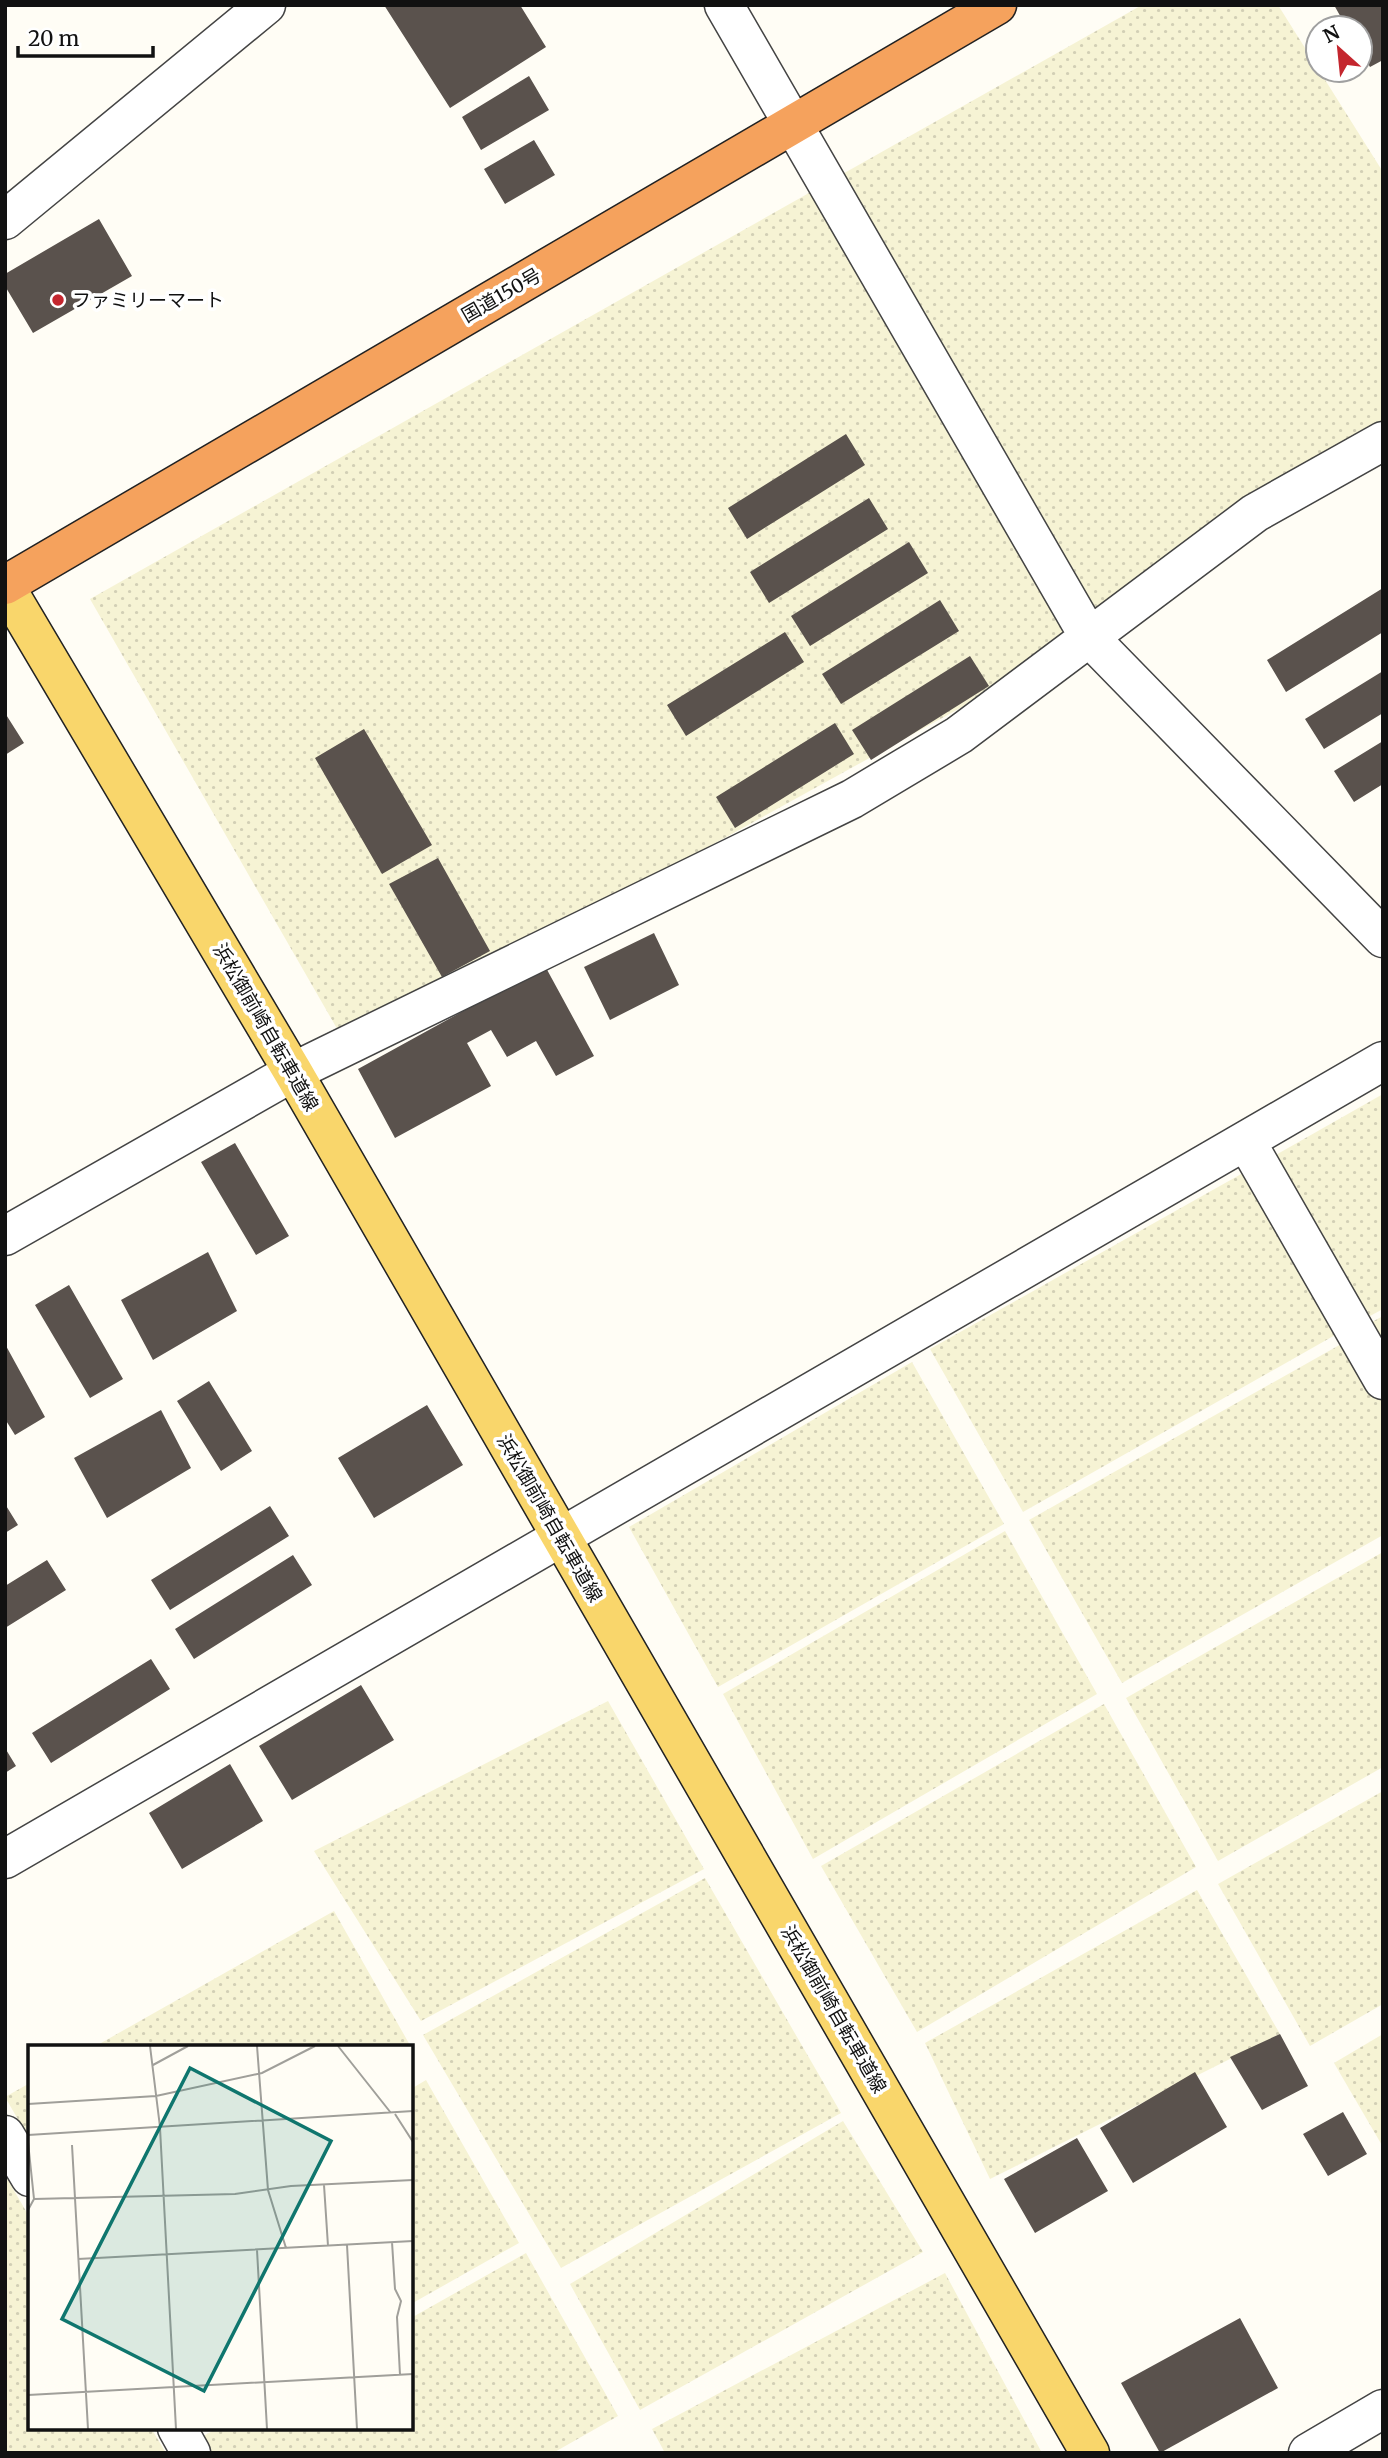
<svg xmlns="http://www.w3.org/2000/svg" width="1388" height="2458" viewBox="0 0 1388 2458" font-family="Merriweather,'Noto Sans JP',serif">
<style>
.farmland{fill:url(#farmland-dots)}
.building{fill:#5a524d}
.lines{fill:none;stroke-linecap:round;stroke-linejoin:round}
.minor-casing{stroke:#444;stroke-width:41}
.major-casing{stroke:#222;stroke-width:41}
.highway-casing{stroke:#222;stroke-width:41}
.minor{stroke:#fff;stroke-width:38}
.major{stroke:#f9d66b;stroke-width:38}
.highway{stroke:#f5a25d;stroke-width:38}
.poi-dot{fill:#c4262e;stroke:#fff;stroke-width:2.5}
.labels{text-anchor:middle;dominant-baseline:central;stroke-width:7;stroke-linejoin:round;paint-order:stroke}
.street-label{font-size:19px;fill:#111;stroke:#fff}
.poi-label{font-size:19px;fill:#111;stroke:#fff;text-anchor:start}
.inset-road{fill:none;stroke:#a09f9a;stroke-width:2}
.view{fill:#0f766e;fill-opacity:0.15;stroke:#0f766e;stroke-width:3.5}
.inset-edge{fill:none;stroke:#111;stroke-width:3.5}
</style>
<defs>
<pattern id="farmland-dots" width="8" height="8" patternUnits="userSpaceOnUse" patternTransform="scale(1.75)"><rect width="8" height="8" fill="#f6f3d4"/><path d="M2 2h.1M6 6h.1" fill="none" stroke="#d2cfb5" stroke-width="1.8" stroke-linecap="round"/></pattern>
</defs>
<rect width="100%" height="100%" fill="#fffdf5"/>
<path class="farmland" d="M1142,5h136l105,167v271l-294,194 -742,409 -257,-447z
M1383,1094v215l-26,14 -92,-162z
M1259,1164l92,162 -328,186 -93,-163z
M1383,1316v219l-261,148 -93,-163 330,-186 -2,-4z
M912,1362l92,162 -286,163 -89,-160z
M1005,1531l92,163 -284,165 -90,-165z
M1383,1552v215l-165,94 -92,-163z
M608,1701l96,168 -283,152 -107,-170z
M1104,1704l92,163 -279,165 -96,-166z
M1383,1791v213l-73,42 -92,-162z
M705,1878l136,235 -280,155 -138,-233z
M1197,1890l83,144 -290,145 -65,-136z
M334,1911l77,136h-317z
M1383,2034v113l-49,-84z
M426,2080l93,163 -108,61v-215z
M30,2083v57l-25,-43z
M843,2121l80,131 -283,158 -70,-126z
M5,2175l25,43v210h121l15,25h-161z
M526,2253l92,163 -65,37h-348l-8,-13 20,-12h194v-110z
M945,2273l97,180h-377l-13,-24z"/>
<path class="building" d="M384,5h136l26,42 -96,61z
M1334,5h49v55l-13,7 -10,-17v-22h-13z
M529,76l20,34 -68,40 -19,-33z
M534,140l21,35 -50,29 -21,-35z
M99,219l33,57 -99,57 -28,-47v-12z
M846,434l19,31 -118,74 -19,-31z
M869,498l19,31 -119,74 -19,-31z
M909,542l19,31 -118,73 -19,-30z
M1383,588v44l-97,60 -19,-32z
M940,600l19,31 -118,73 -19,-30z
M785,632l19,30 -118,74 -19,-31z
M970,656l19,30 -118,74 -19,-30z
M1383,671v42l-59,36 -19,-30z
M5,713l19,30 -19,12z
M835,723l19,31 -119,74 -19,-31z
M364,729l68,116 -50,29 -67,-116z
M1383,741v43l-29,18 -20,-31z
M438,858l52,93 -48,26 -53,-93z
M654,933l25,52 -69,35 -26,-53z
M545,966l49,90 -38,20 -20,-35 -29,16 -16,-27 -24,13 24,43 -96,52 -37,-69z
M235,1143l54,93 -33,19 -55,-93z
M208,1252l29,59 -84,49 -32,-60z
M69,1285l54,94 -33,19 -55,-93z
M5,1344l40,73 -30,18 -10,-16z
M209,1381l43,70 -31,20 -44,-70z
M427,1405l36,60 -89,53 -36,-60z
M161,1410l30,58 -84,50 -33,-60z
M5,1504l13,21 -13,8z
M270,1506l19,30 -119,74 -19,-30z
M293,1555l19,30 -118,74 -19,-30z
M47,1560l19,30 -61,38v-42z
M151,1659l19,30 -119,74 -19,-30z
M361,1685l33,55 -102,60 -33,-54z
M5,1748l11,18 -11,7z
M230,1764l33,57 -81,48 -33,-56z
M1280,2034l28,52 -46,24 -32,-53z
M1195,2072l32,55 -94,56 -33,-55z
M1343,2112l24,42 -39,22 -25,-42z
M1077,2138l31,53 -73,42 -31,-54z
M1240,2318l38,70 -118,65 -39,-70z"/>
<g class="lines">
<g class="minor-casing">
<path id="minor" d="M724,5l365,632 294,301
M5,220l261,-215
M1246,1141l137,239
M5,1236l288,-164 559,-273 107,-64 296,-222 128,-72
M5,1859l1378,-798
M5,2135l25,42
M177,2428l14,25
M1308,2453l75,-44"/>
</g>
<g class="major-casing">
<path id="major" d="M5,586l288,486 797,1381"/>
</g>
<g class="highway-casing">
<path id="highway" d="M5,585l992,-580"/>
</g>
<use href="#minor" class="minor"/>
<use href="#major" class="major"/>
<use href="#highway" class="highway"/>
</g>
<circle class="poi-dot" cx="58" cy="300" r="7"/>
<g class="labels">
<g class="street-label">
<text transform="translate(501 295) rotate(-30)">国道150号</text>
<text transform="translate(266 1027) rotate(60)">浜松御前崎自転車道線</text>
<text transform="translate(550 1518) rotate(60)">浜松御前崎自転車道線</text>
<text transform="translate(834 2009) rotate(60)">浜松御前崎自転車道線</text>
</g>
<g class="poi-label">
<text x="72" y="300">ファミリーマート</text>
</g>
</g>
<g transform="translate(28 2045)">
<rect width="385" height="385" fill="#fffdf5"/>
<path class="inset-road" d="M122,1l10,81M229,1l11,144 18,58M310,1l53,67M125,20l35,-19M0,59l128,-8 106,-23 53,-27M367,69l18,28M132,83l16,301M0,90l385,-24M44,100l16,284M296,140l4,61M6,154l201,-5 56,-8 122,-6M0,165l6,-11 -6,-57M364,197l3,47 6,12 -4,16 3,58M319,200l10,184M229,205l10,179M50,214l335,-18M0,350l385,-21"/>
<path class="view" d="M162,23l141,73 -127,250 -142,-72z"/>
<rect width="385" height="385" class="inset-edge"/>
</g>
<rect width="1388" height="2458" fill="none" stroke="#111111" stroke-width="14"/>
<g transform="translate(1339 49) rotate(333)"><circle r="33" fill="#ffffff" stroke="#a0a0a0" stroke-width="2"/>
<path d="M0-5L12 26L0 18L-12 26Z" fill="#c4262e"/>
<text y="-10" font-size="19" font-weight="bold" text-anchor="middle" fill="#111111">N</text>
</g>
<path d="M18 46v10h135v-10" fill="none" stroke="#111111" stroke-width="3.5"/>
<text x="28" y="46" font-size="21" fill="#111111" stroke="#ffffff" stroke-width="5" paint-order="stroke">20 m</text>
</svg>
